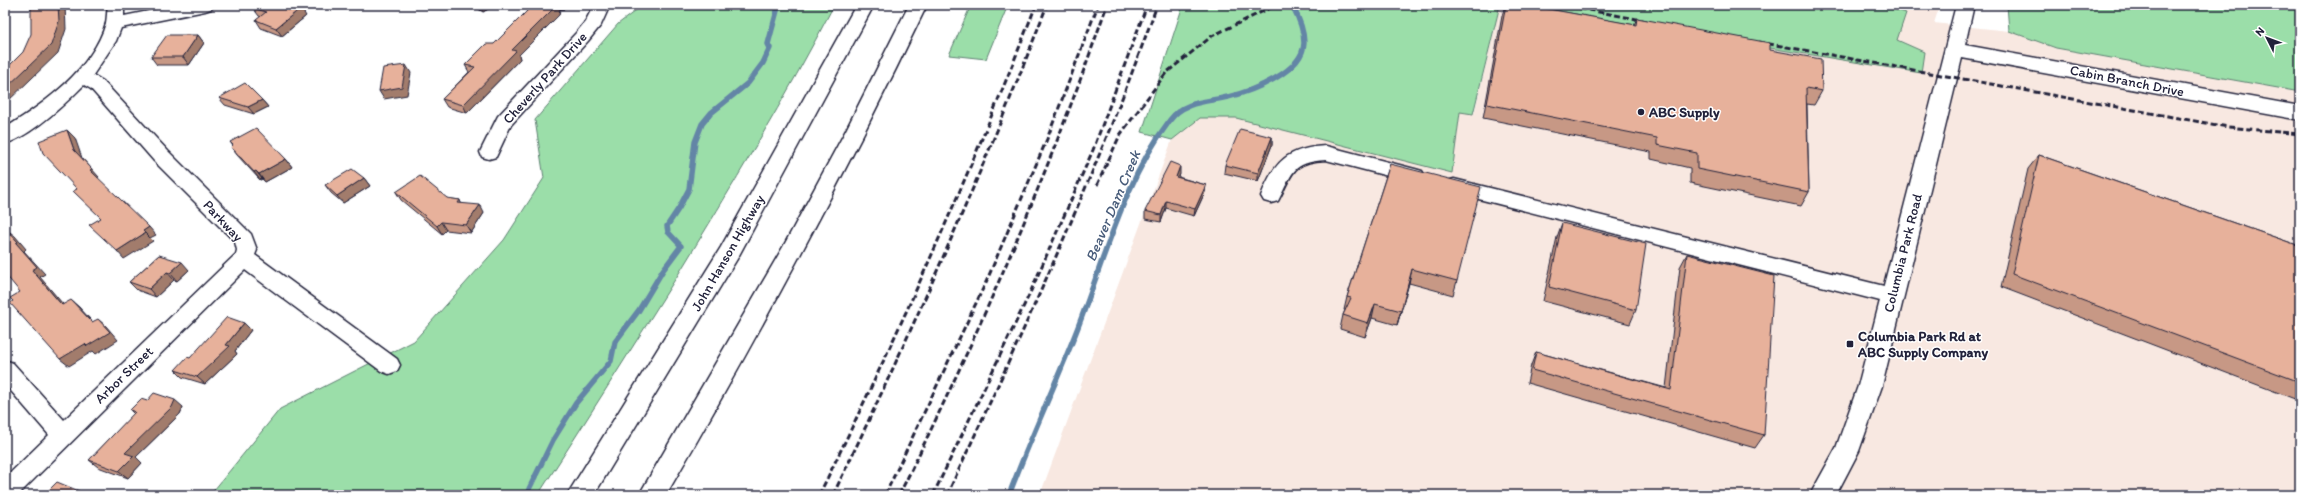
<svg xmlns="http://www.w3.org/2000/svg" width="2305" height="500" viewBox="0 0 2305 500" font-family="Itim,sans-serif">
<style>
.built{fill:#f8e8e1}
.green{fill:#9bdea9;stroke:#5e8072}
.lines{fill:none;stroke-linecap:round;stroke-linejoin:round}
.stream{stroke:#6485a6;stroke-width:5.5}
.street-casing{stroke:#22223b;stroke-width:3}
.secondary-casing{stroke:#22223b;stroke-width:3}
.highway-casing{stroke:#22223b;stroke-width:3}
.street{fill:#fff;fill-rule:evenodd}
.secondary{fill:#fff;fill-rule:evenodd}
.highway{fill:#fff;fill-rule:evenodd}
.rail{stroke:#22223b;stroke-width:3;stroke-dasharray:6 3;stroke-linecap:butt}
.wall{fill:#c79885;stroke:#22223b}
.shaded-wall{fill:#a27c6c;stroke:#22223b}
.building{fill:#e7b19b;stroke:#22223b}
.poi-dot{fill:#22223b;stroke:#fff;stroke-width:1.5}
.labels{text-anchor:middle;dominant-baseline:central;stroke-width:3;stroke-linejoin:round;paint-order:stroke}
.street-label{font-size:14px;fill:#22223b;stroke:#fff}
.poi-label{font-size:14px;font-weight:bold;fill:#22223b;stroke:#fff;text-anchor:start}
.water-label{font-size:15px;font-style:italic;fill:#485c7a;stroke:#fff}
</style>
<rect width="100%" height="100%" fill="#fff"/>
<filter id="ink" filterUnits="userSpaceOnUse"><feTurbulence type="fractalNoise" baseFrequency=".025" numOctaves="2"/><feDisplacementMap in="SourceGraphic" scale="8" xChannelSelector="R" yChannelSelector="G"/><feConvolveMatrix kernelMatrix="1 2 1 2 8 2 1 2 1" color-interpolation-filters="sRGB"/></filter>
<g filter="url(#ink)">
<path class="built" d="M1500,5l424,47 -28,-12 10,-27 -25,-8h59l-6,18 75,8 47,17 244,44v403h-1260l132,-355 28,-22h36l216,55 8,-61 14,2z"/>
<path class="green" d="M643,5h191c-48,93 -103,183 -158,273 -46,73 -91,145 -138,217h-328l70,-86 134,-68 90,-101 40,-62 -9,-58 83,-96z
M971,5h37l-22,54 -37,-4z
M1183,5h317l-27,109 -13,-2 -8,61 -216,-55h-36l-28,22 -30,-8z
M1510,5h371l25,8 -9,27 27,12 -3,21z
M2007,5h293v87l-244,-44 -47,-17z"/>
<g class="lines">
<path class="stream" d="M530,495l-1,-6 24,-49 23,-37 35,-42 4,-19 24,-32 24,-40 18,-24 -13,-14 -1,-6 12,-18 10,-19 6,-47 7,-18 9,-11 37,-30 15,-20 7,-15 -2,-4 10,-37 3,-2
M1009,495c21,-57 47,-111 69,-168 27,-70 46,-146 92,-207 14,-19 37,-18 58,-23 24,-6 75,-25 76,-54 0,-13 -6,-27 -12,-38"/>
<g class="street-casing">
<path id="street" d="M108,5h16v11l54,-11h35l-2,4 -6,2 -84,17 -5,13 -23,34 10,6 65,70 83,83 6,16 -2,5 142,104 3,6 -3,6 -8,3 -8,-3 -136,-101 -227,225h-13v-17l44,-43 -44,-51v-24l8,3 51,57 172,-166 1,-4 -2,-8 -81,-81 -63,-72 -7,-4c-20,20 -53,51 -79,59v-16c39,-24 87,-58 101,-105 1,-6 1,-12 2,-18z
M594,5h16l-9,20 -13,16 -77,84 -15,32 -7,2 -7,-2 -2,-5 18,-36 78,-83 9,-11z
M1326,146l89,23 7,2 3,5 -3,5 -7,2 -89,-23c-36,2 -33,14 -48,41l-7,2 -7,-2 -3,-5c13,-35 27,-48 65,-50z
M1454,179l438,109 7,2 3,6 -3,6 -7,2 -445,-113 -3,-5 3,-5z"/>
</g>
<g class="secondary-casing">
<path id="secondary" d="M1956,5h18l-9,40 335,61v14l-338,-62 -80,328 -23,65 -23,44h-26l26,-47 22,-62z"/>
</g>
<g class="highway-casing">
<path id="highway" d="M856,5h18l-137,254 -143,236h-27l154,-248z
M909,5h18c-80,167 -168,330 -261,490h-27l144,-248 63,-117z"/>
</g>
<use href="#street" class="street"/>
<use href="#secondary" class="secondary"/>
<use href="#highway" class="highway"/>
<path class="rail" d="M1562,5l85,16
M1759,42l469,85 72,7
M1097,185l23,-50 46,-62 46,-37 64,-31
M819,495c79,-160 152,-323 217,-490
M833,495c78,-161 150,-323 214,-490
M885,495l102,-215 60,-141 51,-134
M899,495c79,-159 150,-322 208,-490
M933,495l97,-202 63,-143 54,-145
M947,495c75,-161 150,-322 210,-490"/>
</g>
<path class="wall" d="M472,5h23l-12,7z
M1505,5h22l107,20 3,-7 133,32 52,41 -8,14 -7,-1 2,88 -8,14 -111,-23v-15l-39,-9v-7l-168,-34 19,-102z
M253,8l53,8 -24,20 -21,-8 -5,-8 5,-3 -2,-1z
M560,9l-1,6 -40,40 1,4 -53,54 -20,-6 -5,-8 27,-27 -4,-7 29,-21 33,-33 37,-2z
M198,35l6,8 -15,22h-32l-6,-8z
M219,98l43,2 6,7 -14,7 -29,-9z
M1272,137v8l-14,36 -34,-8 1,-8z
M230,142l56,17 6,8 -27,15 -3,-3 -2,1 -23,-25 -6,-8 2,-1z
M2039,155l261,91v155l-299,-114 27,-118z
M1390,164l67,117 -4,14 -44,-12 -12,42 -25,-7 -7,19 -25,-8 3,-14 2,-5h-1l3,-13z
M1180,174l-2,3 28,8 -1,7 -11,24 -28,-8 -5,14 -16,-3v-8z
M364,178l6,8 -27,17 -12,-10 -6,-8z
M396,192l64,8 1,3 23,10 -13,20 -25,-3 -4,4 -41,-34z
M1562,223l74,87 -6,14 -87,-23 14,-64z
M1687,254l77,181 -9,13 -228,-65 4,-18 5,-13 130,36 14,-121z
M159,255l30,15 -12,11 -3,-1 -18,17 -19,-7 -8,-8z
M244,323l7,7 -16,21 2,3 -32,30 -23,-7 -7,-7 15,-12z
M147,401l36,6 -3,7 -44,43 6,6 -14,15 -30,-11 -9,-7 45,-46 -4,-4z"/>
<path class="shaded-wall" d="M58,5h7l1,24 -8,24 -53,51v-15z
M479,5h16l-12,7z
M556,5h9l-1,4h-4l-1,6 -40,40 1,4 -53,54 -4,-8 49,-55z
M301,8l5,8 -24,20 -6,-8z
M198,35l6,8 -15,22 -6,-8z
M406,65l5,8 -4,22 -23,4 -5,-8z
M262,100l6,7 -14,7 -6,-7z
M67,130l8,8 7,20 17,19 -2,1 -7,-8 -16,-20z
M1272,137v8l-14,36v-8z
M286,159l6,8 -27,15 -6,-8z
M1180,166v8l-4,10v-7z
M256,171l6,8 -2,1 -6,-8z
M364,178l6,8 -27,17 -6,-7z
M1206,185l-1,7 -11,24 1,-7z
M1166,201v7l-5,14v-7z
M480,205l4,8 -13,20 -5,-8z
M441,222l5,8 -4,4 -5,-8z
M149,227l7,8 -6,3 -7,-7z
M6,229l9,7 11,13 -2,2 21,23 -5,3 28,33 -8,-7 -28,-33z
M145,233l8,8 -29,18 -7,-8z
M182,262l7,8 -12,11 -7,-8z
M1412,269l-3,14 -12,42 4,-14z
M167,272l7,8 -18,17 -7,-8z
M71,300l8,7 21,23 -8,-8z
M1375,304l-3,14 -7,19 3,-14z
M98,319l8,7 12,14 -22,14 -3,-3 -24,15 -9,-7z
M244,323l7,7 -16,21 2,3 -32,30 -8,-7 29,-32z
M175,400l8,7 -3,7 -44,43 6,6 -14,15 -9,-7 6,-18z
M79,491l5,4h-8z"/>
<path class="building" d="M31,5h27l1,16 -8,24 -46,44v-19l18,-18 8,-18z
M256,5h36l9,3 -25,20 -20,-8 10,-8 -13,-4z
M528,5h28l-1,2 -43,43 4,1 -53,54 -21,-6 33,-32 -10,-2 21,-21h8l33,-33z
M1506,5h21l109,20 1,-7 133,25v7l51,9 1,32 -16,-3 3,104 -112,-23v-16l-40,-8v-7l-170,-34z
M167,35h31l-15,22h-32z
M406,65l-4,22 -23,4 4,-23z
M245,83l17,17 -14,7 -29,-9z
M256,128l30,31 -27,15 -3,-3 -2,1 -23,-25 2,-2 -3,-3z
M1240,129l32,8 -14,36 -33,-8z
M67,130l7,20 18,19 -2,1 59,57 -6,4 2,2 -28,18 -28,-26 12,-7 -28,-27 4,-2 -34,-36 -4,-12z
M2039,155l261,91v136l-288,-108z
M1170,162l10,4 -4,11 30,8 -11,24 -29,-8 -5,14 -16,-4z
M1390,164l91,23 -24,94 -45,-12 -11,42 -26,-7 -7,19 -25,-8 8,-17 -4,-1z
M352,169l12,9 -27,18 -12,-11z
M420,176l27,22 13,2 -2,3 22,2 -14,20 -25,-3 -4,4 -41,-34z
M1562,223l84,21 -10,66 -87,-23z
M5,229h1l12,13 -2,1 21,24 -5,3 28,33 2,2 9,-5 21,22 6,-3 12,13 -23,14 -2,-2 -25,15 -50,-56 3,-2 -3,-3 10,-6 -15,-18z
M1687,254l87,22 -10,159 -232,-65 4,-18 135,38z
M159,255l23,7 -12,11 -3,-1 -18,17 -20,-7z
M227,317l17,6 -18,22 4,1 -33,31 -22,-7 12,-13 3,1z
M154,393l21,7 -3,7 -47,46 9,3 -15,15 -30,-11 46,-48 -5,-2 11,-11 6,2z
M57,482l22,9 -3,4h-32z"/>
</g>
<g class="poi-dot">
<circle cx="1641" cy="112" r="4"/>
<rect x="1846" y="340" width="8" height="8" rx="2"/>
</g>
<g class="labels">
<g class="street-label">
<text transform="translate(545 78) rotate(-48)">Cheverly Park Drive</text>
<text transform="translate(2127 81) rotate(11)">Cabin Branch Drive</text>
<text transform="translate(223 221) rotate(47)">Parkway</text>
<text transform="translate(728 253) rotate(-60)">John Hanson Highway</text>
<text transform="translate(1903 253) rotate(-76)">Columbia Park Road</text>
<text transform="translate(124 375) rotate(-44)">Arbor Street</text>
</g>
<g class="poi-label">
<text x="1649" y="112">ABC Supply</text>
<text x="1858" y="336">Columbia Park Rd at<tspan x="1858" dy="16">ABC Supply Company</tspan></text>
</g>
<g class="water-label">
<text transform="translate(1113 206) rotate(-67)">Beaver Dam Creek</text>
</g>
</g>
<rect width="2305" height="500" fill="none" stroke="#fff" stroke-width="20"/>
<rect x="10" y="10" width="2285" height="480" fill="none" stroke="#22223b" stroke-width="1.5" filter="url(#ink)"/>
<g transform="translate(2267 38) rotate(312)" stroke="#ffffff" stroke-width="3" paint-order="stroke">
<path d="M0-3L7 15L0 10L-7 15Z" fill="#22223b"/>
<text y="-6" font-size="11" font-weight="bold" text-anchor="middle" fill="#22223b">N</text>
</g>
</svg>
